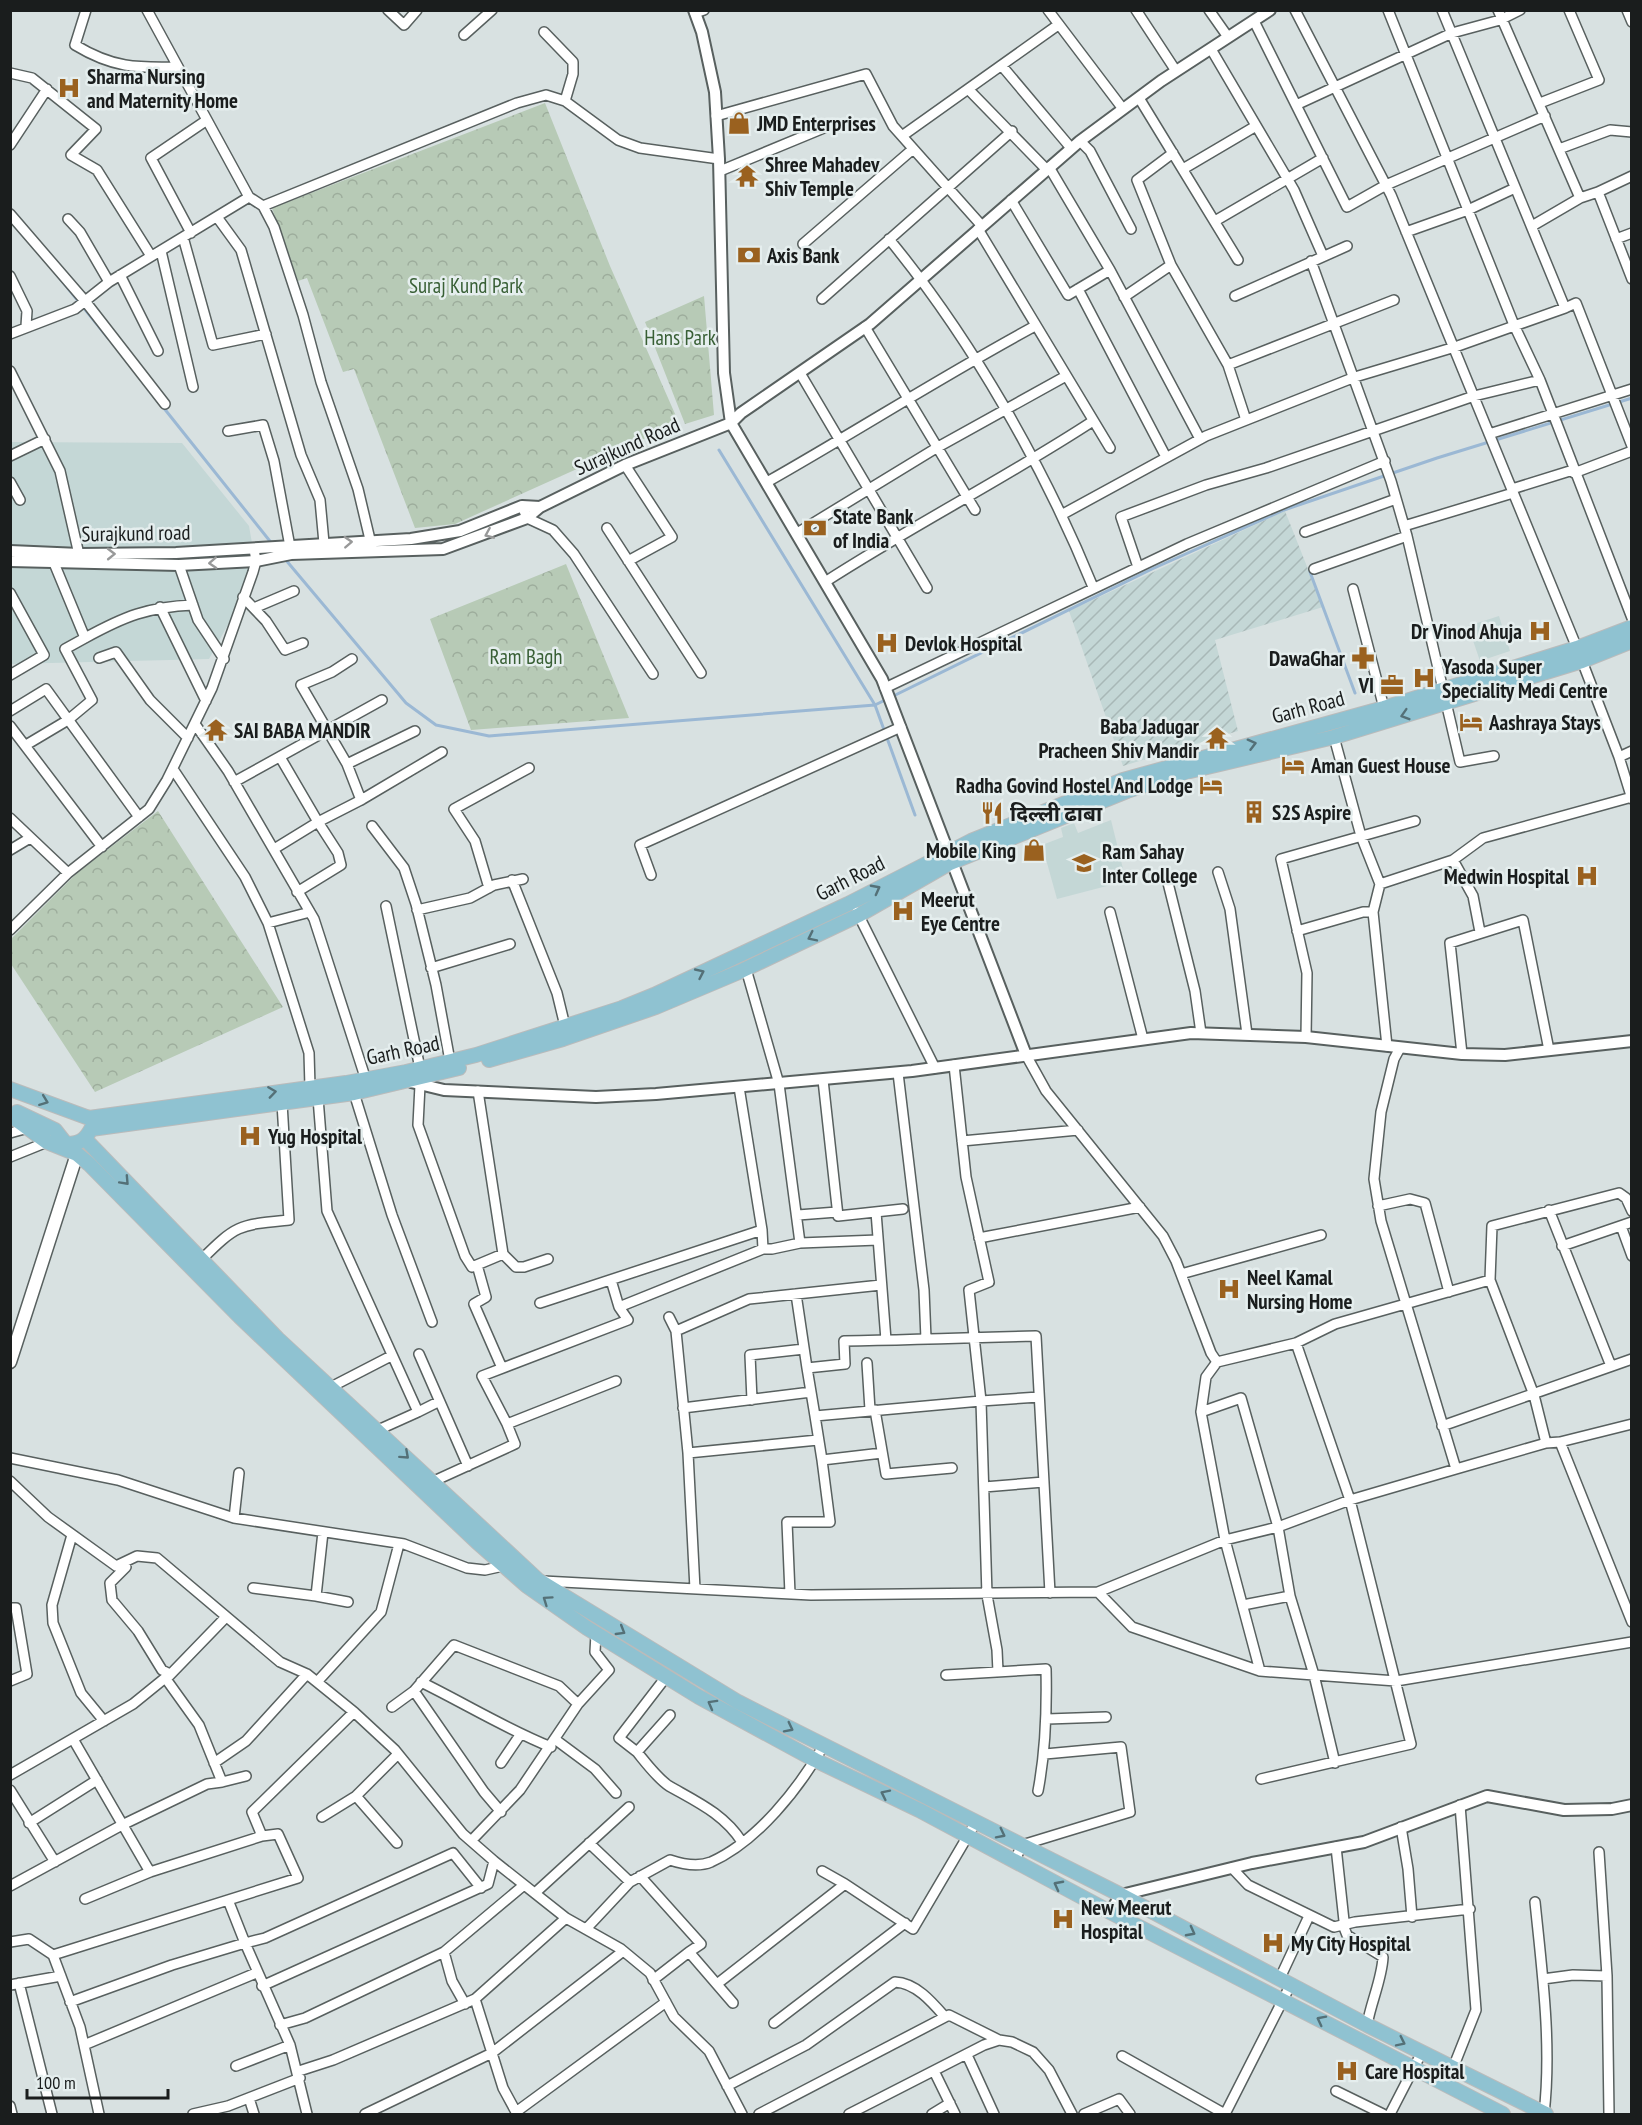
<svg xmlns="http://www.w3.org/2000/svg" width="1642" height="2125" viewBox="0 0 1642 2125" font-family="'PT Sans Narrow','Noto Sans Devanagari',sans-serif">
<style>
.built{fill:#c4d7d6}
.industrial{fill:url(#industrial-furrows)}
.park{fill:url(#park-crowns)}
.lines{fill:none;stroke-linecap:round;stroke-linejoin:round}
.stream{stroke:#9bb8d4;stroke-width:3}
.minor-casing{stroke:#58605f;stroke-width:12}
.tertiary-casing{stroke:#58605f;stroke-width:14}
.secondary-casing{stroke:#58605f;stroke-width:15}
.primary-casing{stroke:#babbbb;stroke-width:16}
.minor{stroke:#fff;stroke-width:9}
.tertiary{stroke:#fff;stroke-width:10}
.secondary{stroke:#fff;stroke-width:12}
.primary{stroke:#8fc2d1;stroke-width:14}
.oneway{stroke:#989999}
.oneway2{stroke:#547077}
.labels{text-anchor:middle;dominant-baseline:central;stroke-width:5;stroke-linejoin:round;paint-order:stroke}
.poi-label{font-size:21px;font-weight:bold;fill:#1a1d1d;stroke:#e5eeee;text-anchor:start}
.park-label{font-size:21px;fill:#385f35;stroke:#e5eeee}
.street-label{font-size:21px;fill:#1a1d1d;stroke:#e5eeee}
</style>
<defs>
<pattern id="industrial-furrows" width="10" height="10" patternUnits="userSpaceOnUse" patternTransform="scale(1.5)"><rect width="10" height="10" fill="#c4d7d6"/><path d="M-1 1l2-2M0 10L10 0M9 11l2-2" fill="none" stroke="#a8b8b7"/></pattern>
<pattern id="park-crowns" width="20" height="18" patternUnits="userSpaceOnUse" patternTransform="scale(1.5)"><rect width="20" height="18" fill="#b7cab6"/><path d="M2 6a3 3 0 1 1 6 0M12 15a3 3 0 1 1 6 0" fill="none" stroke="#9dad9c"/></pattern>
</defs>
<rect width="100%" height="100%" fill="#d8e1e1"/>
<path class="built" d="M10,442l172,1 67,83 8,46 -48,87 -198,5z
M1499,616l11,35 -30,10 -12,-35z
M1111,820l15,61 -69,18 -15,-54 21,-8 -2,-9 13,-5 4,10z"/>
<path class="industrial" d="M1285,511l38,96 -108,33 23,91 -115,35 -54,-155z"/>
<path class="park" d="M545,103l65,163 69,157 -224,101 -40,4 -61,-159 -11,3 -36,-94 -9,3 -26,-73z
M704,296l10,119 -29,9 -40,-102z
M566,564l63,154 -158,12 -41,-111z
M158,811l125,196 -188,85 -84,-128v-25l66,-66z"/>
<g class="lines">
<path class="stream" d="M54,271l54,67
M163,407l110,138
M719,450l156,255 40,110
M285,559l121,144 30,22 53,11 386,-31 277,-136 132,-59 153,-52 195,-60
M1310,572l45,121"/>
<g class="minor-casing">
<path id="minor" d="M86,10l-11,35c38,23 61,23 103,22
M147,10l102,187 14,9 11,21 29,88 18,67 37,107 14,59
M388,10l16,15 13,-15
M1048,10l75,99
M1136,10l40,61
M1209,10l19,27
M1295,10l96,185 186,453
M1388,10l126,315 26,55 92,238
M1498,10l82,188 18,-6 34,87
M1627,10l5,12
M695,13l9,-3
M1254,21l93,186 39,-22 159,-69
M544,32l29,30v12l-8,27
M464,35l28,-25
M1211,49l83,141 29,66
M1002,66l69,82
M10,73l22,5 64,51 -25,26 26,15 54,86
M968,89l79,81
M1139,98l99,162
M1540,103l59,-23 -30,-70
M1296,105l156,-72 48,-13 20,-10
M716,116l150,-42 27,52 89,100
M902,136l156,-111
M1080,141l10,10 41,78
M10,145l37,-56
M1559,149l51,-19 22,2
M1173,153l-36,27 34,85 57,100 18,55
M1049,167l61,103 90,169
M1183,169l73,-43
M720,171l111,-46
M1598,192l34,-16
M1011,200l57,95 42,-25
M263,206l254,-103 29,-8 19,6 53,39 22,8 79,11
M10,214l75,87 80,103
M217,217l24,33 60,205 19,45 4,43
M68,219l12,13 29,50
M1215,221l108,-63
M1532,226l48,-28
M978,229l132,219
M1406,232l62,-22 47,-22
M191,233l-40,-75 56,-38
M183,237l30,108 53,-11
M889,239c83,101 155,228 204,348
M1616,239l16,-6
M803,244l110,-95
M161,251l32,136
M1311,261l80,220 16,55 53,226 34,-6
M120,275l38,76
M10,276l17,35 -1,15
M1078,289l88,168
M1235,296l112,-50
M1124,297l47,-32
M822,299l190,-168
M1565,308l11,-5 56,143
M865,327l110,183
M10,334l65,-25 34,-27 140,-85
M1228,365l166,-65
M10,371l50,100 20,88
M800,373l127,215
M228,431l35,-6 11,36 17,91
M1489,434l143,-45
M10,456l35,-17
M625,465l47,72 -44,24
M1574,473l58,-22
M10,482l10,18
M767,482c90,-51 177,-107 268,-156
M1512,489l61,-19
M522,506l5,12 26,12 21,24 79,120
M1063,514l143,-78 149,-59 100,-30 110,-39 -123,-298
M1404,526l109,-33
M607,528l94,145
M1305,532l91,-33
M797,533l141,-86 128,-71
M54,563l31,75c40,-22 63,-31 108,-33
M179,565l19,55 26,39
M1138,567l-17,-50 85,-32 60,-17 208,-72 66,-16
M1314,569l93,-33
M825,582c88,-57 181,-104 268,-161
M1353,589l31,119
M10,593l34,62 -34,20
M243,597l23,24 19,29 18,-7
M160,607l46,94
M254,608l40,-17
M99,658l17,-6 34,48 38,38
M1582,661l37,96 13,42
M885,688l302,-144 198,-83
M10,711l36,-22 93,128
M195,724l33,47 86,148 52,161
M10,726l92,121
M1334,737l27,99 19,48 -7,28 14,134
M26,745l42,-25 24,-20 -27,-51 20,-11
M1619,757l13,-6
M347,764l68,-33
M173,769l72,108 23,46 42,-11
M234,782l148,-82
M361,800l81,-48
M10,818l58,55
M372,826l32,42 12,36 20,81 14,76
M274,849l44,-27 -38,-65
M10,850l20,-12
M1453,860l20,36 7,36
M1218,872l12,37 17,125
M651,875l-11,-30 261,-118
M512,880l45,113 8,33
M1168,883l27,108 6,42
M1380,884l73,-24 30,-22 149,-41
M489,888l-14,-47 -21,-32 75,-41
M297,892l44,-27 -3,-12 -20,-31 43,-22 -14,-36 -46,-79 31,-13 20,-13
M386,906l35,167
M417,910l53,-12 24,-13 29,-6
M857,912l78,156
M1110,912l33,127
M268,923l41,130 1,34
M10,930l58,-57 81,-64 18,-29 45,-92 41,-116 3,-11 -2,-12
M1297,931l66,-19h10
M431,968l79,-24
M746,969l33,115 21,159
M1306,1037l1,-64 -26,-114 134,-38
M1400,1048l-6,11 -13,53 -7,67 7,42 75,248 90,-26 14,-1 72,180
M1462,1054l-12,-111 73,-23 26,130
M1026,1055l20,36 117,145 13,25 35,92 6,9 79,-19 39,-19 155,-44 44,115 12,48
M954,1065l12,112 23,105 -20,8 12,111 -166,15 -8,-48 38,-4 -1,-23c64,-1 128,-3 192,-5l14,257
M898,1073l26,217 2,49
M823,1080l15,136 65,-7
M420,1085l-2,40 47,131 7,11 31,-13
M478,1091l25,163 13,13h8l24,-8
M354,1093l38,122 40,107
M318,1098l9,113 91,201 20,-10
M10,1133l18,-5
M962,1141l116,-11
M10,1157l37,-15
M1378,1206l32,-7 15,4 24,89
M1549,1210l62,156
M876,1212l10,128
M798,1215l39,-3 1,4
M1621,1226l11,30
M979,1238l161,-31
M1562,1246l70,-24
M763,1249h9l28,-6 78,-3
M201,1260c36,-36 38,-35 88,-40l-7,-117
M477,1265l9,32 -12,7 28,64
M1181,1274l140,-39
M611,1280l8,27
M1490,1280l2,-54 127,-33 7,5 6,13
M796,1294l11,74
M540,1303l222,-73 -23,-143
M669,1317l7,14
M419,1354l49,112
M867,1363l3,47h5l11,64 66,-6
M331,1387l60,-31
M752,1400l-2,-45 54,-6
M683,1408l128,-16
M1201,1412l5,-35 11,-15
M815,1416l7,44
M507,1424l-25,-48 146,-56 -9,-13 144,-58 -1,-19
M1442,1426l190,-67
M378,1430l40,-18
M1560,1442l72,-18
M688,1453l-12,-122 73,-32 132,-14
M10,1458l108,22 116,38 170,26 63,24 18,2 18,-4 3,-4
M10,1481l38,36 68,49 21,-10 20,2 123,104 27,12 47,38 41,38 68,84 31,27 72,57 55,31 29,24 24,44 35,34 33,63
M434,1481l81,-37 -8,-20 109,-43
M984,1487l60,-5
M234,1518l5,-45
M72,1535l-20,70 1,18 28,70 23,28
M543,1581l268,14 287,-3 127,-52 53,-13 12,69 -47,9
M253,1588l63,8 7,-64
M695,1589l-7,-136 130,-13
M1098,1592l34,35 128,44 54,4 21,88
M790,1594l-3,-72h43l-8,-62 60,-7
M316,1596l32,6
M1290,1596l24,79 82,6 236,-39
M10,1608h6l11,66 -17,7
M226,1617l-60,62 33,46 23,57 24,-6
M1260,1671l-35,-131 -24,-128 40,-14 37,129 72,-27 106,-31
M998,1672l-1,-22 -10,-55 -6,-194 58,-4
M946,1675l100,-6c1,42 0,80 -8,122
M317,1682l64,-70 18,-68
M421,1682c43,21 85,47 130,65
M414,1691l70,101 17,20
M392,1707l22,-16 40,-46 105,41 19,18
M670,1715l-33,37c9,11 20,26 32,34 28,16 55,28 73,56
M1047,1719l59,-2
M73,1739l77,133 -65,27
M556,1740l39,29 21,24
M637,1752l-18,-14 47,-61
M214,1763l32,-22 61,-67
M501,1763l19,-28
M10,1775l123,-71 37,-30 -8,-4 -24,-39 -26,-31 -2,-17 16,-16
M1261,1779l150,-35 -61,-244 -54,-157
M10,1790l45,72
M322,1817l34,-21
M29,1823l68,-43
M1401,1827l7,42 4,48
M471,1841l49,-51 58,-86 31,-34 -14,-18 1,-18
M397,1843l-41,-47 42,-42
M589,1843l41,39
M1336,1847l9,83 2,5 36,22c-1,22 -12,45 -16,68
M1599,1852l8,124 2,138
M1014,1862l8,-17 108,-33 -9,-65 -76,7
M1232,1868l16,17 86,42 21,-5 115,-13
M822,1871l23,13
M150,1872l112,-36
M640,1876l61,68 -12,8 44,51
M10,1886l112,-61 85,-41 15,-2
M535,1893l94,-86
M228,1900l17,43 20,-5 188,-85 28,35
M1535,1902c7,69 17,143 9,212
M566,1918l-91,81 28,89 13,24 150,-110
M586,1929l44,-47 40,-22c12,4 29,7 41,2 47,-21 88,-74 113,-117
M10,1942l19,-3 24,16 27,72 19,87
M444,1952l8,29 13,23
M53,1955l245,-77 -20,-44 -16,2 -10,-24 102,-100
M1280,1978l29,-62
M1543,1979l30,-4 34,1
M653,1980l36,-28
M19,1983l33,131
M717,1984l128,-100 68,45 63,-107
M10,1985l51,-9
M262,1986l226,-102 6,-23
M70,2002l102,-37 73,-22 45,102 17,69
M774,2023l131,-100
M280,2025l25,-7 139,-66 80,-67
M84,2045l172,-72
M967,2055l27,59
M1122,2056l101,57
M236,2066l54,-21
M1453,2068l23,-58 -16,-205
M299,2071l34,-11 142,-61
M934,2071l21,43
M727,2086l79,-41 89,-63c21,1 37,20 50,35
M1336,2091l47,23
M249,2098l5,16
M10,2106l2,8
M193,2114l35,-8 72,-28
M365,2114l127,-61 130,-101
M759,2114l190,-99 50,25 13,2 21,10 16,18 23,44
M849,2114l135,-69 15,-5
M932,2114l18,-11
M1084,2114l35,-15 11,15
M1225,2114l66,-130
M1390,2114l32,-62"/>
</g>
<g class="tertiary-casing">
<path id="tertiary" d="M694,10l8,22 13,60 4,67 5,214 7,50 151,256 144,376
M10,551l70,3 96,-1 235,-14 49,-8 62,-25 18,1
M10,561l169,4 77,-4 35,-7 152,-5 84,-31 13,-11 85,-42 106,-42 10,-10 129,-89 210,-183 81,-60 109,-71
M409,1077l2,5 33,8 152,7 60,-3 256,-23 279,-38 115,4 156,17 43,1 127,-14
M1110,1912l11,-17 131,-32 112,-21 123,-46 77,14 48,-1 20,-4"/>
</g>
<g class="secondary-casing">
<path id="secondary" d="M10,1362l67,-208"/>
</g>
<g class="primary-casing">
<path id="primary" d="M489,1060l74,-21 93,-32 83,-35 120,-57 91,-52 177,-72 59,-19 148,-35 248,-76 50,-20
M10,1089l79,29 257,-35 60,-11 70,-17 146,-47 32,-13 194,-91 123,-63 152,-61 261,-72 193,-60 55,-21
M17,1112l38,18 11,14c12,0 18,-3 24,-13
M10,1115l37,27 30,12 12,10 151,153 237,225 50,44 60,42 112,69 116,63 104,50 191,102 393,202
M91,1129l263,-36 105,-25
M85,1139l193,200 260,241 200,122 383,193 246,130 179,89"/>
</g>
<use href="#minor" class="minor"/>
<use href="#tertiary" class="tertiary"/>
<use href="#secondary" class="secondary"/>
<use href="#primary" class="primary"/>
</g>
<defs><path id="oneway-chevron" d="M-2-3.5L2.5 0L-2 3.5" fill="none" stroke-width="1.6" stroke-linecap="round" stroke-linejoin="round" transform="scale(1.5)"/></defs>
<g class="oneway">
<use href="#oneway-chevron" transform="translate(489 534) rotate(157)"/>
<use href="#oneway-chevron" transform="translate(348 542) rotate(-3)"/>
<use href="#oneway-chevron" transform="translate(111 554) rotate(-1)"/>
<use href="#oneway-chevron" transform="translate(213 563) rotate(177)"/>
</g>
<g class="oneway2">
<use href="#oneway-chevron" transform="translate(1405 715) rotate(163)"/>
<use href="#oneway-chevron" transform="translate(1252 744) rotate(-15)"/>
<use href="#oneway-chevron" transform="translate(876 889) rotate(-28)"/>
<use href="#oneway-chevron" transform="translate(812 937) rotate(154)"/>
<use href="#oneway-chevron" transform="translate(700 973) rotate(-25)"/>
<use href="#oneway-chevron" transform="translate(272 1092) rotate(-8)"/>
<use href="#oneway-chevron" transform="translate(44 1101) rotate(21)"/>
<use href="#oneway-chevron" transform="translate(125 1181) rotate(47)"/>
<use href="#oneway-chevron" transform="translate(405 1455) rotate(42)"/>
<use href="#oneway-chevron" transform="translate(547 1600) rotate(-145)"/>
<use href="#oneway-chevron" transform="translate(621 1631) rotate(31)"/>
<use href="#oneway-chevron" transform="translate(712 1704) rotate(-151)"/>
<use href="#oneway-chevron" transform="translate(789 1728) rotate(27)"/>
<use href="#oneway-chevron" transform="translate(885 1794) rotate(-154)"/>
<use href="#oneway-chevron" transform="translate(1001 1834) rotate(27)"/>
<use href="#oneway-chevron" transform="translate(1058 1885) rotate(-152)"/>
<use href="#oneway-chevron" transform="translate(1191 1932) rotate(28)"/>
<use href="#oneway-chevron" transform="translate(1321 2020) rotate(-153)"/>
<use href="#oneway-chevron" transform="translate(1401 2042) rotate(26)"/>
</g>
<defs>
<g id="hospital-bare" transform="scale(1.8)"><path d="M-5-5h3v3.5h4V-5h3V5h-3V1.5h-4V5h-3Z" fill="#9a611f" stroke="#e5eeee" stroke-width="2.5" paint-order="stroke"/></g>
<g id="shop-bare" transform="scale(1.8)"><path d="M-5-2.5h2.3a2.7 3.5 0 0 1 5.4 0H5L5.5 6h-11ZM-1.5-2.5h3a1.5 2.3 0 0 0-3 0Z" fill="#9a611f" stroke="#e5eeee" stroke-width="2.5" paint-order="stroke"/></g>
<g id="temple-bare" transform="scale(1.8)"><path d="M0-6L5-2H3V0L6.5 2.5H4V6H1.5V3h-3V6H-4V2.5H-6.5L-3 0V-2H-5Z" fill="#9a611f" stroke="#e5eeee" stroke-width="2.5" paint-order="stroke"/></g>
<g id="bank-bare" transform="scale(1.8)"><path d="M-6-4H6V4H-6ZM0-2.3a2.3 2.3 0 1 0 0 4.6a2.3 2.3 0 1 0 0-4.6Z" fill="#9a611f" stroke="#e5eeee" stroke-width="2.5" paint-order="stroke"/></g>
<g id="pharmacy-bare" transform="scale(1.8)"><path d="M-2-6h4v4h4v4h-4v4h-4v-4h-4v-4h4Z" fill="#9a611f" stroke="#e5eeee" stroke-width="2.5" paint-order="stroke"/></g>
<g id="office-bare" transform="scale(1.8)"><path d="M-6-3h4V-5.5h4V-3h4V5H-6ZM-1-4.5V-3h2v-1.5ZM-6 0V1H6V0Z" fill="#9a611f" stroke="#e5eeee" stroke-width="2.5" paint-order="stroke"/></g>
<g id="hotel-bare" transform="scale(1.8)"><path d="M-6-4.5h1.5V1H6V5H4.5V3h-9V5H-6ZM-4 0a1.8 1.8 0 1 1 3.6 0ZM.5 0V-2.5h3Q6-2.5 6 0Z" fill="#9a611f" stroke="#e5eeee" stroke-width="2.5" paint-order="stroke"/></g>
<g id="building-bare" transform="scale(1.8)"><path d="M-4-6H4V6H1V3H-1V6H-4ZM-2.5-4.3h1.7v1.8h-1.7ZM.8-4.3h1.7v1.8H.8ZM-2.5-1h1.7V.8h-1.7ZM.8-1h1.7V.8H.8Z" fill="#9a611f" stroke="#e5eeee" stroke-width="2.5" paint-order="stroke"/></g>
<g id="restaurant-bare" transform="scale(1.8)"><path d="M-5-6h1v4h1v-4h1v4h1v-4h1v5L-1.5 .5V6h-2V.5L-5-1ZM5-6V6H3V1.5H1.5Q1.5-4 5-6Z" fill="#9a611f" stroke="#e5eeee" stroke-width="2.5" paint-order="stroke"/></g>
<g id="university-bare" transform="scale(1.8)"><path d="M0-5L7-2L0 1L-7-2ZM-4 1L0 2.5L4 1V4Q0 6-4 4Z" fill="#9a611f" stroke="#e5eeee" stroke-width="2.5" paint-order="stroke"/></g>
</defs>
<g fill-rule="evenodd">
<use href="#hospital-bare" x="69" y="88"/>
<use href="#shop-bare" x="739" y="123"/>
<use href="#temple-bare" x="747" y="176"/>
<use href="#bank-bare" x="749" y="255"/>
<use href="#bank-bare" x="815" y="528"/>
<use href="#hospital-bare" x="1540" y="631"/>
<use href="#hospital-bare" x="887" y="643"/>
<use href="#pharmacy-bare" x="1363" y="658"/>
<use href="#hospital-bare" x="1424" y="678"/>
<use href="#office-bare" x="1392" y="685"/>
<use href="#hotel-bare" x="1471" y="722"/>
<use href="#temple-bare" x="216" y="730"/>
<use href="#temple-bare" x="1217" y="738"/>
<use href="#hotel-bare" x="1293" y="765"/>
<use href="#hotel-bare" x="1211" y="785"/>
<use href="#building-bare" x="1254" y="812"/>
<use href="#restaurant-bare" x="992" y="813"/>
<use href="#shop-bare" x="1034" y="850"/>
<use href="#university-bare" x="1084" y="863"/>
<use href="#hospital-bare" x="1587" y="876"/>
<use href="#hospital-bare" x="903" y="911"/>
<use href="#hospital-bare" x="250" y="1136"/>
<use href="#hospital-bare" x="1229" y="1289"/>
<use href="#hospital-bare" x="1063" y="1919"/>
<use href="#hospital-bare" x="1273" y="1943"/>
<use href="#hospital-bare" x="1347" y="2071"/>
</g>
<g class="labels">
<g class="poi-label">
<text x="87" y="76">Sharma Nursing<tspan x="87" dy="24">and Maternity Home</tspan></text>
<text x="757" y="123">JMD Enterprises</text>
<text x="765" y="164">Shree Mahadev<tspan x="765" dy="24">Shiv Temple</tspan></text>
<text x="767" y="255">Axis Bank</text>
<text x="833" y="516">State Bank<tspan x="833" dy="24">of India</tspan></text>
<text x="1522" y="631" text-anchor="end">Dr Vinod Ahuja</text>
<text x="905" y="643">Devlok Hospital</text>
<text x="1345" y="658" text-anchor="end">DawaGhar</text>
<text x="1442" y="666">Yasoda Super<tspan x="1442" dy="24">Speciality Medi Centre</tspan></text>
<text x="1374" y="685" text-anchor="end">VI</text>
<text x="1489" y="722">Aashraya Stays</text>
<text x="1199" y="726" text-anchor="end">Baba Jadugar<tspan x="1199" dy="24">Pracheen Shiv Mandir</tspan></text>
<text x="234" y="730">SAI BABA MANDIR</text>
<text x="1311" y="765">Aman Guest House</text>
<text x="1193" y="785" text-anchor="end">Radha Govind Hostel And Lodge</text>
<text x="1272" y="812">S2S Aspire</text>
<text x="1010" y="813">दिल्ली ढाबा</text>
<text x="1016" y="850" text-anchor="end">Mobile King</text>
<text x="1102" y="851">Ram Sahay<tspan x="1102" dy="24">Inter College</tspan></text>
<text x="1569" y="876" text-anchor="end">Medwin Hospital</text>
<text x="921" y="899">Meerut<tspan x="921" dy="24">Eye Centre</tspan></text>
<text x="268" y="1136">Yug Hospital</text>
<text x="1247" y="1277">Neel Kamal<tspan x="1247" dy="24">Nursing Home</tspan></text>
<text x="1081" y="1907">New Meerut<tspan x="1081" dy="24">Hospital</tspan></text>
<text x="1291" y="1943">My City Hospital</text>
<text x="1365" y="2071">Care Hospital</text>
</g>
<g class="park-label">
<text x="466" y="285">Suraj Kund Park</text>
<text x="680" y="337">Hans Park</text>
<text x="526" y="656">Ram Bagh</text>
</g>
<g class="street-label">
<text transform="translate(627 446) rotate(-24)">Surajkund Road</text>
<text transform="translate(136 533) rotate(-1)">Surajkund road</text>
<text transform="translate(1308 707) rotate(-15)">Garh Road</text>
<text transform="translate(850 878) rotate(-27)">Garh Road</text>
<text transform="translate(403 1050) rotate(-12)">Garh Road</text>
</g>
</g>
<rect width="1642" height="2125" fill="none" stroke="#1a1d1d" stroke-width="24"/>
<path d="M27 2089v9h141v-9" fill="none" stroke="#1a1d1d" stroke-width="3"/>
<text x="36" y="2089" font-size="18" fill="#1a1d1d" stroke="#e5eeee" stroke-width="4.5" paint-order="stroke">100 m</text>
</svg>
